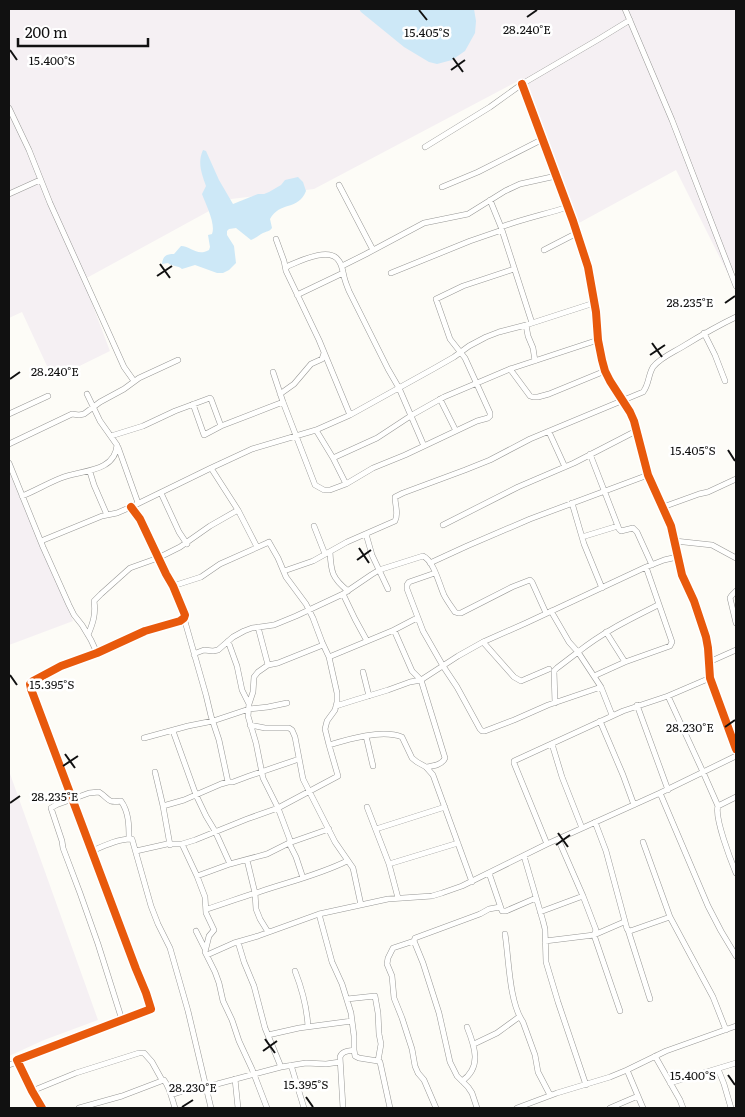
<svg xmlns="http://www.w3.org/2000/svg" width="745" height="1117" viewBox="0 0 745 1117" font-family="Literata,serif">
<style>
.industrial{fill:#f5f0f3}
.water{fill:#cde8f7}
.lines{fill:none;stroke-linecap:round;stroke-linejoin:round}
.street-casing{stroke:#979795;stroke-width:6}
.street{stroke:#fffffe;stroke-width:5}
.cycleway-casing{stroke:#fff;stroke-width:11}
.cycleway{stroke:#e8590c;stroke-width:8}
.ticks{fill:none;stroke:#111;stroke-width:2}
.ticks-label{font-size:12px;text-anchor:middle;fill:#111;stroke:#fff;stroke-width:5;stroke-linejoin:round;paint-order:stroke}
</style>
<rect width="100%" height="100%" fill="#fdfcf7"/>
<path class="industrial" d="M9,9h727v261l-9,2 -51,-102 -97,53 -61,-142 -204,108 -83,10 -148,81 27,71 -57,28 -31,-67 -13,6z
M9,472l64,149 -64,24z
M9,771l89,249 -54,20 -35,16z"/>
<path class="water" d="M359,9h115l2,12 -1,12 -10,18 -13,9 -15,4 -8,-2 -25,-15 -43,-35z
M203,150l3,1 13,29 14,24 25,-10h6l5,-2 12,-7 4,-5 13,-3 5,5 3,9c-8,20 -26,10 -36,28l2,9c-3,4 -5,3 -9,5 -4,2 -7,5 -12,7l-15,-12 -7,1 -2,2v4l7,11 2,17 -7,7 -6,3h-6l-22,-8 -13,4c-4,-4 -10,-2 -14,-6l-6,1c1,-8 4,-10 12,-10l7,-8c10,0 16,11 28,4l1,-3 -2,-12 4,-1c4,-10 -6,-29 -10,-40l4,-8c-4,-12 -9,-23 -3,-36z"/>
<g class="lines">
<g class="street-casing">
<path id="street" d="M625,9l47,111 64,166
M522,84l51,137 15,46 8,45 2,28 4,20 3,11 5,10 20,31 4,9 14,54 23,51 11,49 12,26 12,36 2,11 2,30 26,71
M9,108l20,42 21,53 61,135 13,29 10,14
M425,147l65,-40 32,-23 77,-45 31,-19
M339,185l34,65
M442,187l36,-15 65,-33
M9,194l31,-14
M490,200l11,27 31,96
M501,227c22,-8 45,-13 67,-20
M276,239l8,22 2,10 33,69 31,75
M544,250l33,-17
M342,266l24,-12 58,-31 44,-9 37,-23 15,-7 36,-8
M286,268l2,-2c12,-5 42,-20 51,-5 4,6 4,13 6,19 1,4 3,8 4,11l39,78 11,19 25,58
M391,273l79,-32 32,-11
M297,295l46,-22
M526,325l2,11 5,12 2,13
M704,333l11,22 10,26
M510,369l20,27 3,1h5l11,-3 56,-23
M273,372l10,30 32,83 9,5h6l16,-6 27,-16 32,-13 72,-34 11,-3 2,-2v-3l-25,-55 -15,-19 -14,-40 27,-13 51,-17
M280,394l14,-10 17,-20 11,-5 2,-6
M440,399l16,32
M193,404l11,31 17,-9 62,-24
M9,414l39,-18
M316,430l17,28 13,26
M549,432l16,35
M111,436l32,-10 32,-15 35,-13 1,1 10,27
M9,444l63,-30 7,1 5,-1 16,-12 24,-13 15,-11 39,-18
M118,447l20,56
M590,454l29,75 2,2 12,-3 4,4 15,33
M333,458l44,-20 35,-23 32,-18 66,-28 88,-29
M9,463l34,84 26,58 5,10 8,10 9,15 6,13
M90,472l4,13 13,30
M161,493l18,39 8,12
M22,496c13,-5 26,-13 39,-18 19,-8 54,-5 56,-33l-17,-24 -13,-27
M572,503l12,41 18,44
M663,507l36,-13 9,-2 28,-13
M443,525l75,-38 56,-24 62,-32
M314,526l11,28
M366,534l6,21 16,34
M582,537l36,-11
M41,541l61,-25 15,-3 14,-6 80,-39
M675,541l37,4 24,13
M257,547l-19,-37 -27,-42 41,-19 64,-19 34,-15 83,-46 21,-12 15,-11 17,-9 13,-5 27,-7 68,-22
M330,552c1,20 2,26 18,39
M430,563l37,-17 63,-27 118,-44
M284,571l29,-10 34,-19 48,-21c4,-7 0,-15 0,-24l8,-4 62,-23 25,-10 40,-21 113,-47c6,-7 5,-17 10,-25 7,-9 19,-14 29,-20 18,-11 35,-21 54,-30
M435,573l-26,9 -2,3v4l16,42 20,35 14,21 23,42 2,2h3l29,-11 34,-15 53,-18 -23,-35c25,-20 52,-33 80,-47
M736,591l-4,4 -2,3 6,25
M343,594l12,25 12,22
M551,611l18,31 9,10 -21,16 -3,3 1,32
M184,618l22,77 5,21 8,24 9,42
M258,627l10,38
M394,630l18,41 9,9 37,-24 25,-14 43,-19 120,-56 18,-7 13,-3
M606,632l19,30
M88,635c5,-12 8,-21 6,-34l7,-7 29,-26 28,-10 22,-11 30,-21 28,-16
M228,641l9,25 5,24 7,14
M483,642l31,35 7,4 28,-12
M194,655l2,-2 8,-3 9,1 5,-1 15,-13 11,-6 8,-3 22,-3 22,-9 47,-22 28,-19 8,-5 44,-14c11,5 16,28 21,39 3,6 7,11 11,17l3,1h3l51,-26 18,-7 2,2 14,31
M329,657l65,-27 23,-12
M709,662l27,-12
M363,672l6,24
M594,676l31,-14 45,-16 2,-4 -26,-75
M601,687l11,28
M668,696l35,76 15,34c-4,11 13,55 18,67
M637,705l31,85
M336,706l19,-6 33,-10 22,-8 11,-2 24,78c-3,7 -12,8 -19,9
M600,721l23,54 11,30
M250,725l15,3h24l3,2 3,7 8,42 32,63 18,26 8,37
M173,731l23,64 10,21 9,15 15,33
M366,736l7,30
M144,738l44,-12 25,-5 36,-12 19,-2 19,-4
M552,744l10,33 20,51
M329,745c20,-6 53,-16 73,-8l10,21 5,4 9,5 7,8 39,107
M155,772l8,34 7,39
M660,793l48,113 13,25 15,25
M163,806l21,-6 37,-16 7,-2h5l16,-6 50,-17
M718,806l18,-9
M367,807l22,57 9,34
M595,822l11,29 21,78 3,2 40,-14
M376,829l69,-22
M643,842l27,75 43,80 13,33
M182,844l15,32 8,21 1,16 8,17 -5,6 -4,16 10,20 4,11 4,18 9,19 7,21 13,28 15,39
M547,844l-33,-81v-2l109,-50 45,-15 42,-18
M92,851c11,-5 28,-13 40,-12l19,67 7,18 12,24 18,63 23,97
M136,851l31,-7h15l13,-4 52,-21 31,-11 60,-32 -9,-31 -4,-16 2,-8 8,-11 2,-8v-9l-8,-36 -7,-15 -9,-24 -7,-14 -20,-27 -8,-19 -8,-14 -1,-2 -2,1 -47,21 -19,13 -28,9
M524,856l19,65 2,8 1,33 12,40 28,83
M247,860l8,33 1,16 4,10 8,13
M389,864l69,-21
M489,873l13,38h4l30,-13
M197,876l33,-12 37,-10 22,-11 1,-3 -12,-32 -15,-30 -7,-35 -8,-27 1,-12 4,-12 1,-15 4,-5 10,-7 10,-2 45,-18
M303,878l-7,-21 -7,-14 40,-14
M207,909c17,-5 34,-12 52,-17 29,-10 60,-17 88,-31
M540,912l43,-16
M319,914l13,48 10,22 9,29 3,23v14l1,6 4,2 19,3 2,1 10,46
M628,930l22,69
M196,931l9,18
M505,934c4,25 4,68 18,88
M414,941l-21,7 -5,10 -1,6 5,12 2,22 8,20 10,31 3,17 3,7 6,7 12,28
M545,941l49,-6 2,-5 -13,-34 -24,-55
M238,942l6,20 10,24 11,42 16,39
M207,955l27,-12 24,-7 61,-22 69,-15 44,-3 10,-3 20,-7 85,-42 113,-51 76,-37
M295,971c7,18 12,36 13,56
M347,999l28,-3 3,17 1,21 2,10 -3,17
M620,1011l-26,-76 30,-13
M122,1020l-24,-76 -18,-51 -17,-45 -1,-7 -11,-33 5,-3 33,-12 10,-1c11,7 7,11 22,9 8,11 8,25 8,38
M523,1022l12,33 3,17 12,23
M268,1035l31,-7 53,-7
M474,1044l23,-11 22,-16
M655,1056l25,44 3,8
M9,1065l8,-3
M291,1065l13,43
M718,1069l6,15 7,24
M627,1070l16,38
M235,1079l3,29
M462,1081c20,-14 13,-34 5,-54
M670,1083l66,-20
M32,1091l44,-18 63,-20h5l8,9 10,18
M171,1095l12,-4 23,-4 75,-20 25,-4 20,1 14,-2
M42,1108l-10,-17 -15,-31 134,-51 -5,-16 -10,-24 -105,-280 -1,-5 3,-3 28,-15 36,-13 48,-22 35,-10 4,-3 1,-3 -12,-29 -7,-12 -26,-55 -9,-12
M79,1108l43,-12 42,-16c6,8 8,19 11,28
M343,1108l-3,-51c2,-6 8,-6 14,-7
M477,1108l-5,-15 -4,-6 -11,-11 -7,-14 -11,-49 -16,-50 -9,-22 1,-3 65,-24 9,-5 11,-2
M517,1108l40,-15 53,-16 17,-7 39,-19 70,-25
M610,1108l28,-12"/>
</g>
<use href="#street" class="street"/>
<g class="cycleway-casing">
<path id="cycleway" d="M522,84l51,137 15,46 8,45 2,28 4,20 3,11 5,10 20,31 4,9 14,54 23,51 11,49 12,26 12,36 2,11 2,30 26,71
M42,1108l-10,-17 -15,-31 134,-51 -5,-16 -10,-24 -105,-280 -1,-5 3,-3 28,-15 36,-13 48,-22 35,-10 4,-3 1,-3 -12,-29 -7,-12 -26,-55 -9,-12"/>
</g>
<use href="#cycleway" class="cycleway"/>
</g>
<path class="ticks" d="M419,10l8,10M527,17l10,-7M10,50l7,10M453,58l10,14M451,70l14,-10M160,264l10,14M157,276l15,-10M725,303l10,-7M652,343l10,14M650,355l15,-10M10,379l10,-7M728,450l7,11M359,548l10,15M357,560l14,-10M10,675l7,10M725,727l10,-7M65,754l10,14M63,766l15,-10M10,803l10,-7M558,833l10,14M556,845l14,-10M265,1039l10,14M263,1051l14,-10M728,1075l7,10M306,1097l7,10M182,1107l11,-7"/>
<g class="ticks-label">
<text x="527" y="34">28.240°E</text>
<text x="427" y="37">15.405°S</text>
<text x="52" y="65">15.400°S</text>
<text x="690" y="307">28.235°E</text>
<text x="55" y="376">28.240°E</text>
<text x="693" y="455">15.405°S</text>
<text x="52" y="689">15.395°S</text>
<text x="690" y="732">28.230°E</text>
<text x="55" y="801">28.235°E</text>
<text x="693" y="1080">15.400°S</text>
<text x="306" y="1089">15.395°S</text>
<text x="193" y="1092">28.230°E</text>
</g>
<rect width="745" height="1117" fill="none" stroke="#111111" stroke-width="20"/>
<path d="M18 38v8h130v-8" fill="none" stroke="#111111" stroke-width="2.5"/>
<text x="25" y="38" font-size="15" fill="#111111" stroke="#ffffff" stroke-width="4" paint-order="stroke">200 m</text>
</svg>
